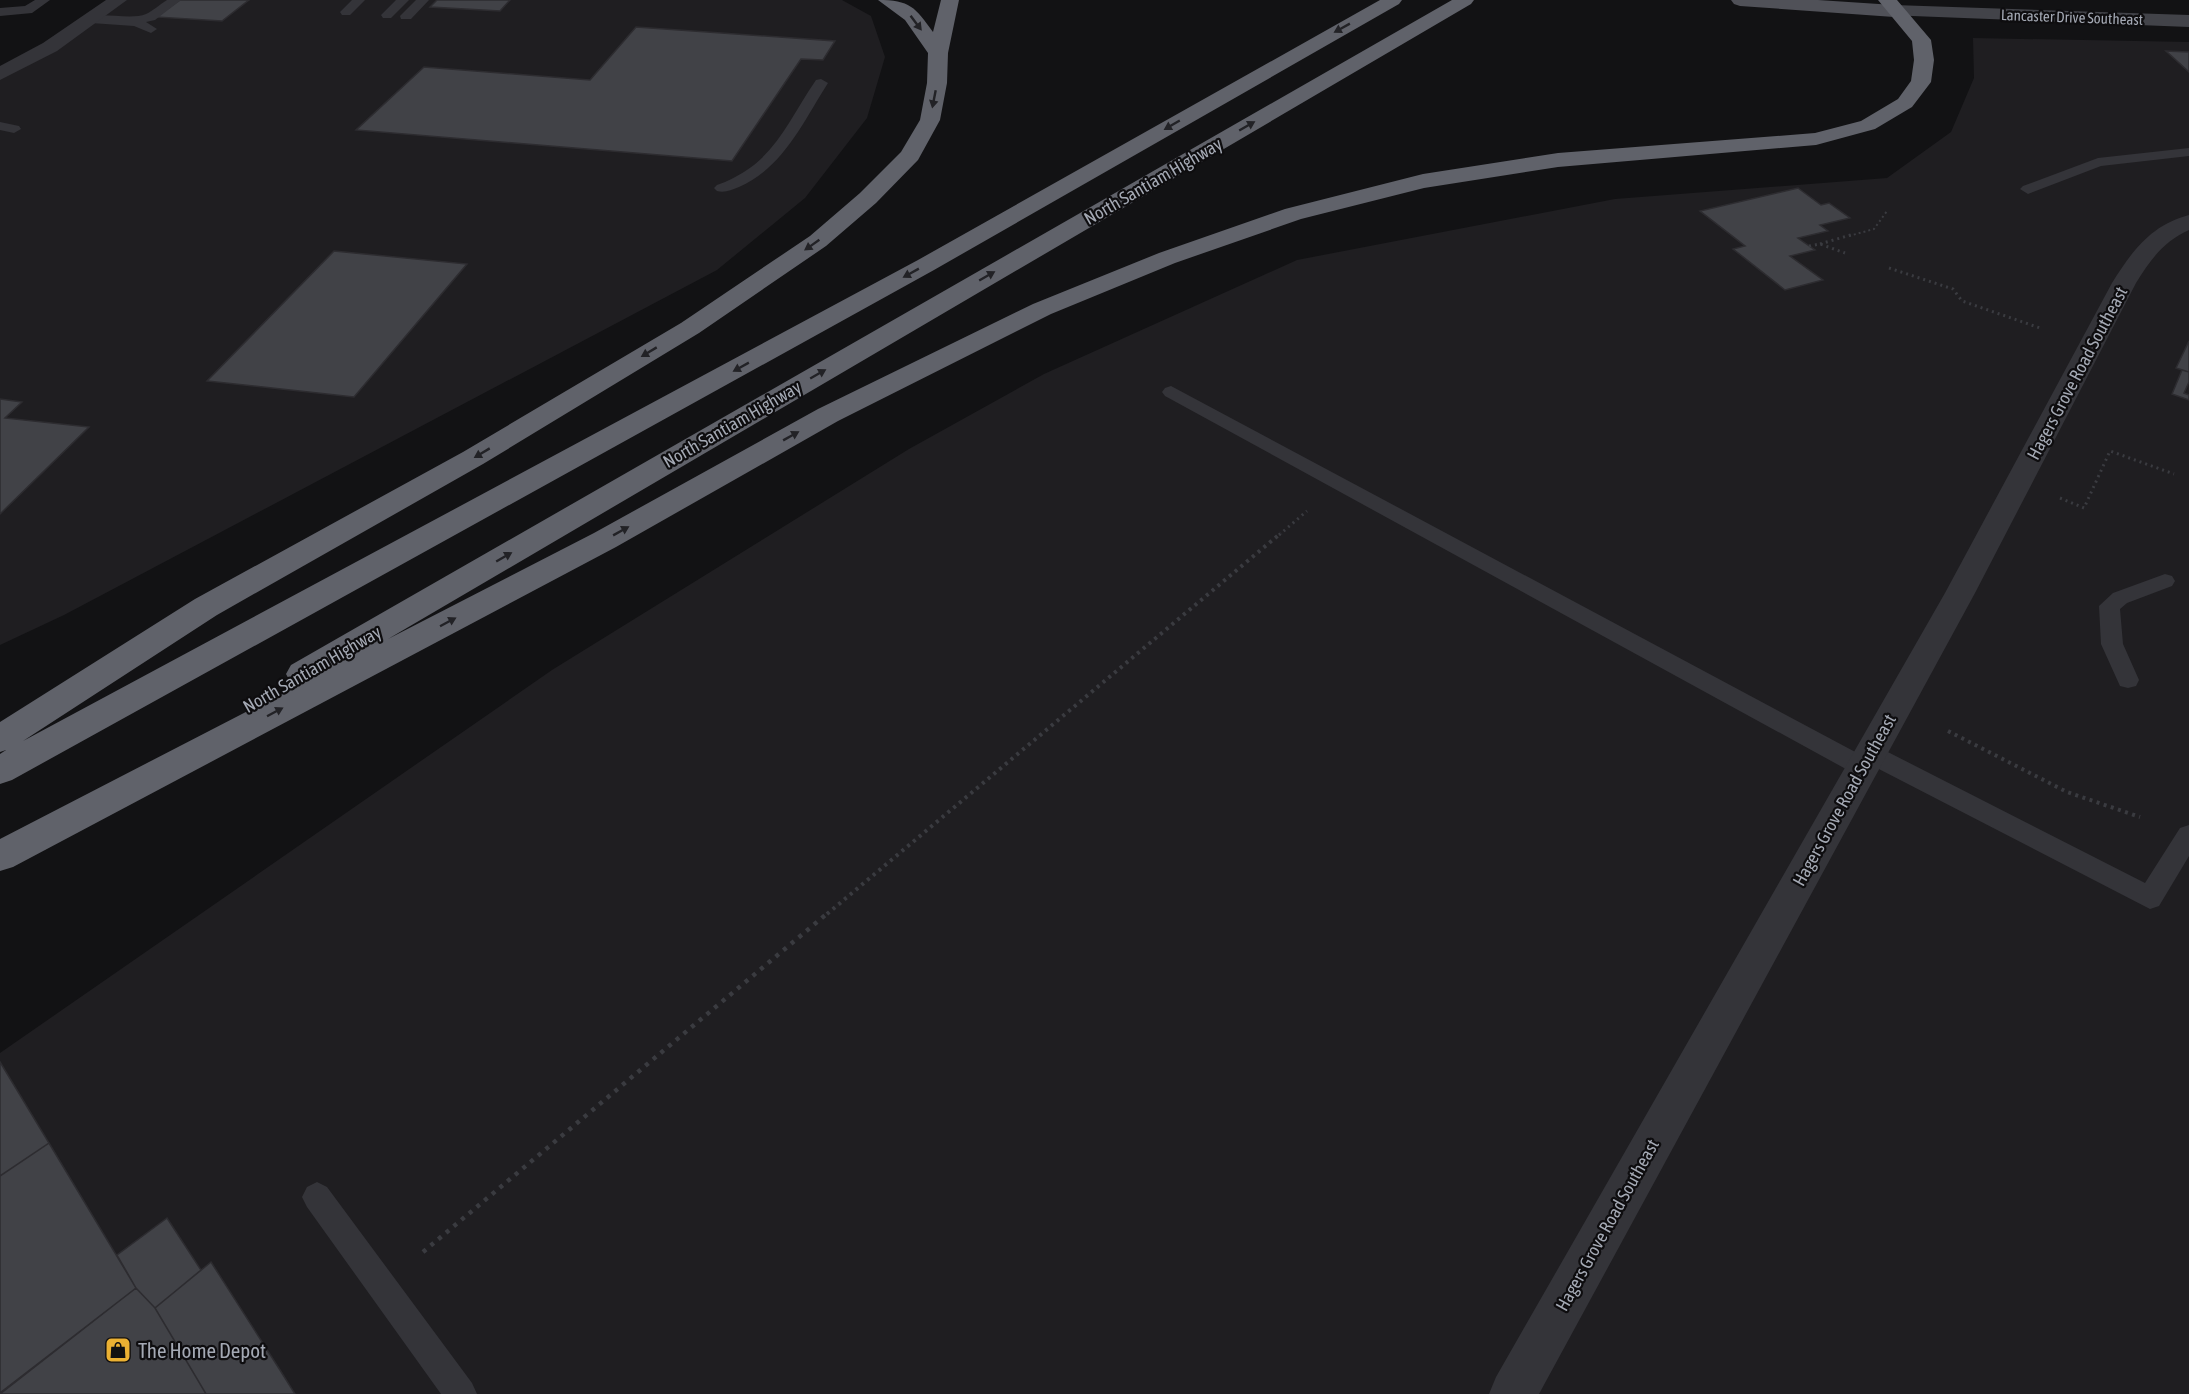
<svg xmlns="http://www.w3.org/2000/svg" width="2189" height="1394" viewBox="0 0 2189 1394" font-family="'Asap Condensed',sans-serif">
<style>
.built{fill:#1f1e21}
.building{fill:#414247;stroke:#2d2c30;stroke-width:1.5}
.lines{fill:none;stroke-linecap:round;stroke-linejoin:round}
.path-far3{stroke:#3a3b40;stroke-width:2;stroke-dasharray:2 3;stroke-linecap:butt}
.path-far2{stroke:#3a3b40;stroke-width:3;stroke-dasharray:2 4;stroke-linecap:butt}
.path-far1{stroke:#3a3b40;stroke-width:4;stroke-dasharray:3 4.5;stroke-linecap:butt}
.path{stroke:#3a3b40;stroke-width:4.5;stroke-dasharray:4 6;stroke-linecap:butt}
.lane{fill:#343439;fill-rule:evenodd}
.street{fill:#343439;fill-rule:evenodd}
.secondary{fill:#424349;fill-rule:evenodd}
.primary{fill:#505158;fill-rule:evenodd}
.highway{fill:#60626a;fill-rule:evenodd}
.oneway{fill:#222226}
.labels{text-anchor:middle;dominant-baseline:central;stroke-width:4.5;stroke-linejoin:round;paint-order:stroke}
.far-street-label{font-size:15px;fill:#a4a9b4;stroke:#0e0d0f}
.street-label{font-size:18px;fill:#a4a9b4;stroke:#0e0d0f}
.near-poi-label{font-size:21px;fill:#a4a9b4;stroke:#0e0d0f;text-anchor:start}
</style>
<rect width="100%" height="100%" fill="#121214"/>
<path class="built" d="M120,0h722l29,16 14,41 -18,61 -62,80 -88,72 -653,345 -64,30v-571z
M1973,38l216,4v1352h-2189v-341l552,-383 357,-221 135,-75 253,-114 318,-61 272,-21 64,-46 23,-54z"/>
<path class="building" d="M180,0h69l-27,21 -66,-4z
M437,0h73l-10,11 -70,-4z
M636,27l199,14 -12,19 -22,-1 -69,102 -376,-31 68,-63 166,13z
M2166,51l23,1v20z
M1798,188l23,17 8,-2 21,15 -30,7 8,6 -30,7 17,12 -25,6 33,24 -38,10 -52,-41 12,-3 -45,-35z
M334,251l133,13 -113,133 -147,-16z
M2189,341v31l-13,-4z
M2182,370l7,2v10l-5,11 5,2v5l-17,-6z
M0,399l22,3 -17,16 84,9 -89,87z
M0,1062l49,81 -49,33z
M49,1143l87,145 -136,105v-217z
M167,1218l34,52 -46,38 -19,-20 -19,-33z
M211,1262l69,108 15,24h-89l-51,-86z
M136,1288l19,20 51,86h-206z"/>
<g class="lines">
<path class="path-far3" d="M1849,236l25,-7 13,-18"/>
<path class="path-far2" d="M1820,244l34,-10
M1809,246l11,-2 25,9
M1889,268l64,21 9,12 78,27
M2060,498l24,10 26,-57 64,23
M1279,535l28,-24"/>
<path class="path-far1" d="M1948,731l119,61 73,25
M827,914l454,-381"/>
<path class="path" d="M423,1252l406,-340"/>
<path class="lane" d="M35,0h15l-18,13 -32,3v-8l25,-2z
M167,0h14l-26,20 -9,2 11,7 -6,4 -17,-7 -43,-3 -6,-4c10,-9 45,2 61,-5 7,-3 14,-10 21,-14z
M352,0h13l-15,15h-8l-2,-3z
M396,0h13l-18,18h-8l-2,-3z
M416,0h13l-18,19h-10l-1,-3z
M821,79l7,4c-25,39 -45,85 -89,104 -8,3 -14,6 -22,4l-3,-3 3,-3c57,-21 67,-58 99,-105z
M0,122l19,4 2,3 -7,4 -14,-3z
M2189,148v8l-88,10 -68,26 -5,2 -8,-5 3,-3 75,-28z
M1171,386l688,368 3,-7 8,-2 8,2 267,136 35,-55 9,-3v31l-30,50 -9,3 -275,-142 -4,7 -8,2 -8,-2 -690,-378 -3,-4 3,-4z
M2165,574l7,2 3,5 -3,5 -45,17 -7,6 3,35 16,36 -3,6 -8,2 -8,-2 -19,-42 -2,-38 14,-13z
M317,1182l10,5 145,196 5,11h-36l-134,-187 -5,-10 5,-10z"/>
<path class="street" d="M106,0h21l-70,51 -57,29v-14l43,-23z
M2189,215v15c-25,11 -39,30 -53,53l-161,310 -436,801h-50l7,-17 449,-784 167,-310c20,-32 39,-58 77,-68z"/>
<path class="secondary" d="M1894,5l295,10v12l-302,-12 -2,-4 2,-4z"/>
<path class="primary" d="M1731,0h87l76,5 7,2 2,4 -2,4 -7,2 -154,-11 -6,-2z"/>
<path class="highway" d="M878,0c32,0 37,7 55,32l8,-32h18l-11,53 -1,30 -7,37 -22,40 -42,43 -50,43 -127,87 -216,131 -266,151 -194,126 895,-481 462,-260h22l-3,4 -465,266 -922,510 -12,4v-30l6,-4 -6,2v-30l195,-123 268,-147 218,-129 129,-87 50,-43 41,-41 19,-32 7,-37 1,-30 -23,-33z
M1452,0h22l-3,4 -1083,635 206,-106 224,-124 215,-105 126,-51 126,-44 138,-35 135,-21 257,-20 46,-12 37,-22 13,-18 3,-21 -2,-19 -34,-41h19l34,40 3,20 -3,22 -19,25 -37,22 -59,16 -258,22 -134,21 -123,31 -126,44 -124,51 -213,107 -222,126 -603,320 -13,4v-32l298,-154 -7,-2 -5,-9 5,-9z"/>
</g>
<defs><path id="oneway-solid" d="M-6-.8H1V-3.2L6.5 0L1 3.2V.8H-6Z" transform="scale(1.5)"/></defs>
<g class="oneway">
<use href="#oneway-solid" transform="translate(916 23) rotate(53)"/>
<use href="#oneway-solid" transform="translate(1342 28) rotate(151)"/>
<use href="#oneway-solid" transform="translate(934 99) rotate(101)"/>
<use href="#oneway-solid" transform="translate(1172 125) rotate(150)"/>
<use href="#oneway-solid" transform="translate(1247 126) rotate(-30)"/>
<use href="#oneway-solid" transform="translate(812 245) rotate(145)"/>
<use href="#oneway-solid" transform="translate(911 273) rotate(151)"/>
<use href="#oneway-solid" transform="translate(987 276) rotate(-30)"/>
<use href="#oneway-solid" transform="translate(649 352) rotate(149)"/>
<use href="#oneway-solid" transform="translate(741 367) rotate(151)"/>
<use href="#oneway-solid" transform="translate(818 374) rotate(-30)"/>
<use href="#oneway-solid" transform="translate(791 436) rotate(-29)"/>
<use href="#oneway-solid" transform="translate(482 453) rotate(149)"/>
<use href="#oneway-solid" transform="translate(621 531) rotate(-29)"/>
<use href="#oneway-solid" transform="translate(504 557) rotate(-30)"/>
<use href="#oneway-solid" transform="translate(448 622) rotate(-28)"/>
<use href="#oneway-solid" transform="translate(275 712) rotate(-28)"/>
</g>
<defs>
<g id="shop-square" transform="scale(1.35)"><rect x="-9" y="-9" width="18" height="18" rx="4" fill="#ebb133" stroke="#0e0d0f"/><path d="M-5-2.5h2.3a2.7 3.5 0 0 1 5.4 0H5L5.5 6h-11ZM-1.5-2.5h3a1.5 2.3 0 0 0-3 0Z" fill="#111"/></g>
</defs>
<g fill-rule="evenodd">
<use href="#shop-square" x="118" y="1350"/>
</g>
<g class="labels">
<g class="far-street-label">
<text transform="translate(2072 17) rotate(2)">Lancaster Drive Southeast</text>
</g>
<g class="street-label">
<text transform="translate(1153 181) rotate(-30)">North Santiam Highway</text>
<text transform="translate(2077 373) rotate(-62)">Hagers Grove Road Southeast</text>
<text transform="translate(732 424) rotate(-30)">North Santiam Highway</text>
<text transform="translate(312 669) rotate(-30)">North Santiam Highway</text>
<text transform="translate(1844 800) rotate(-61)">Hagers Grove Road Southeast</text>
<text transform="translate(1607 1225) rotate(-61)">Hagers Grove Road Southeast</text>
</g>
<g class="near-poi-label">
<text x="138" y="1350">The Home Depot</text>
</g>
</g>
</svg>
